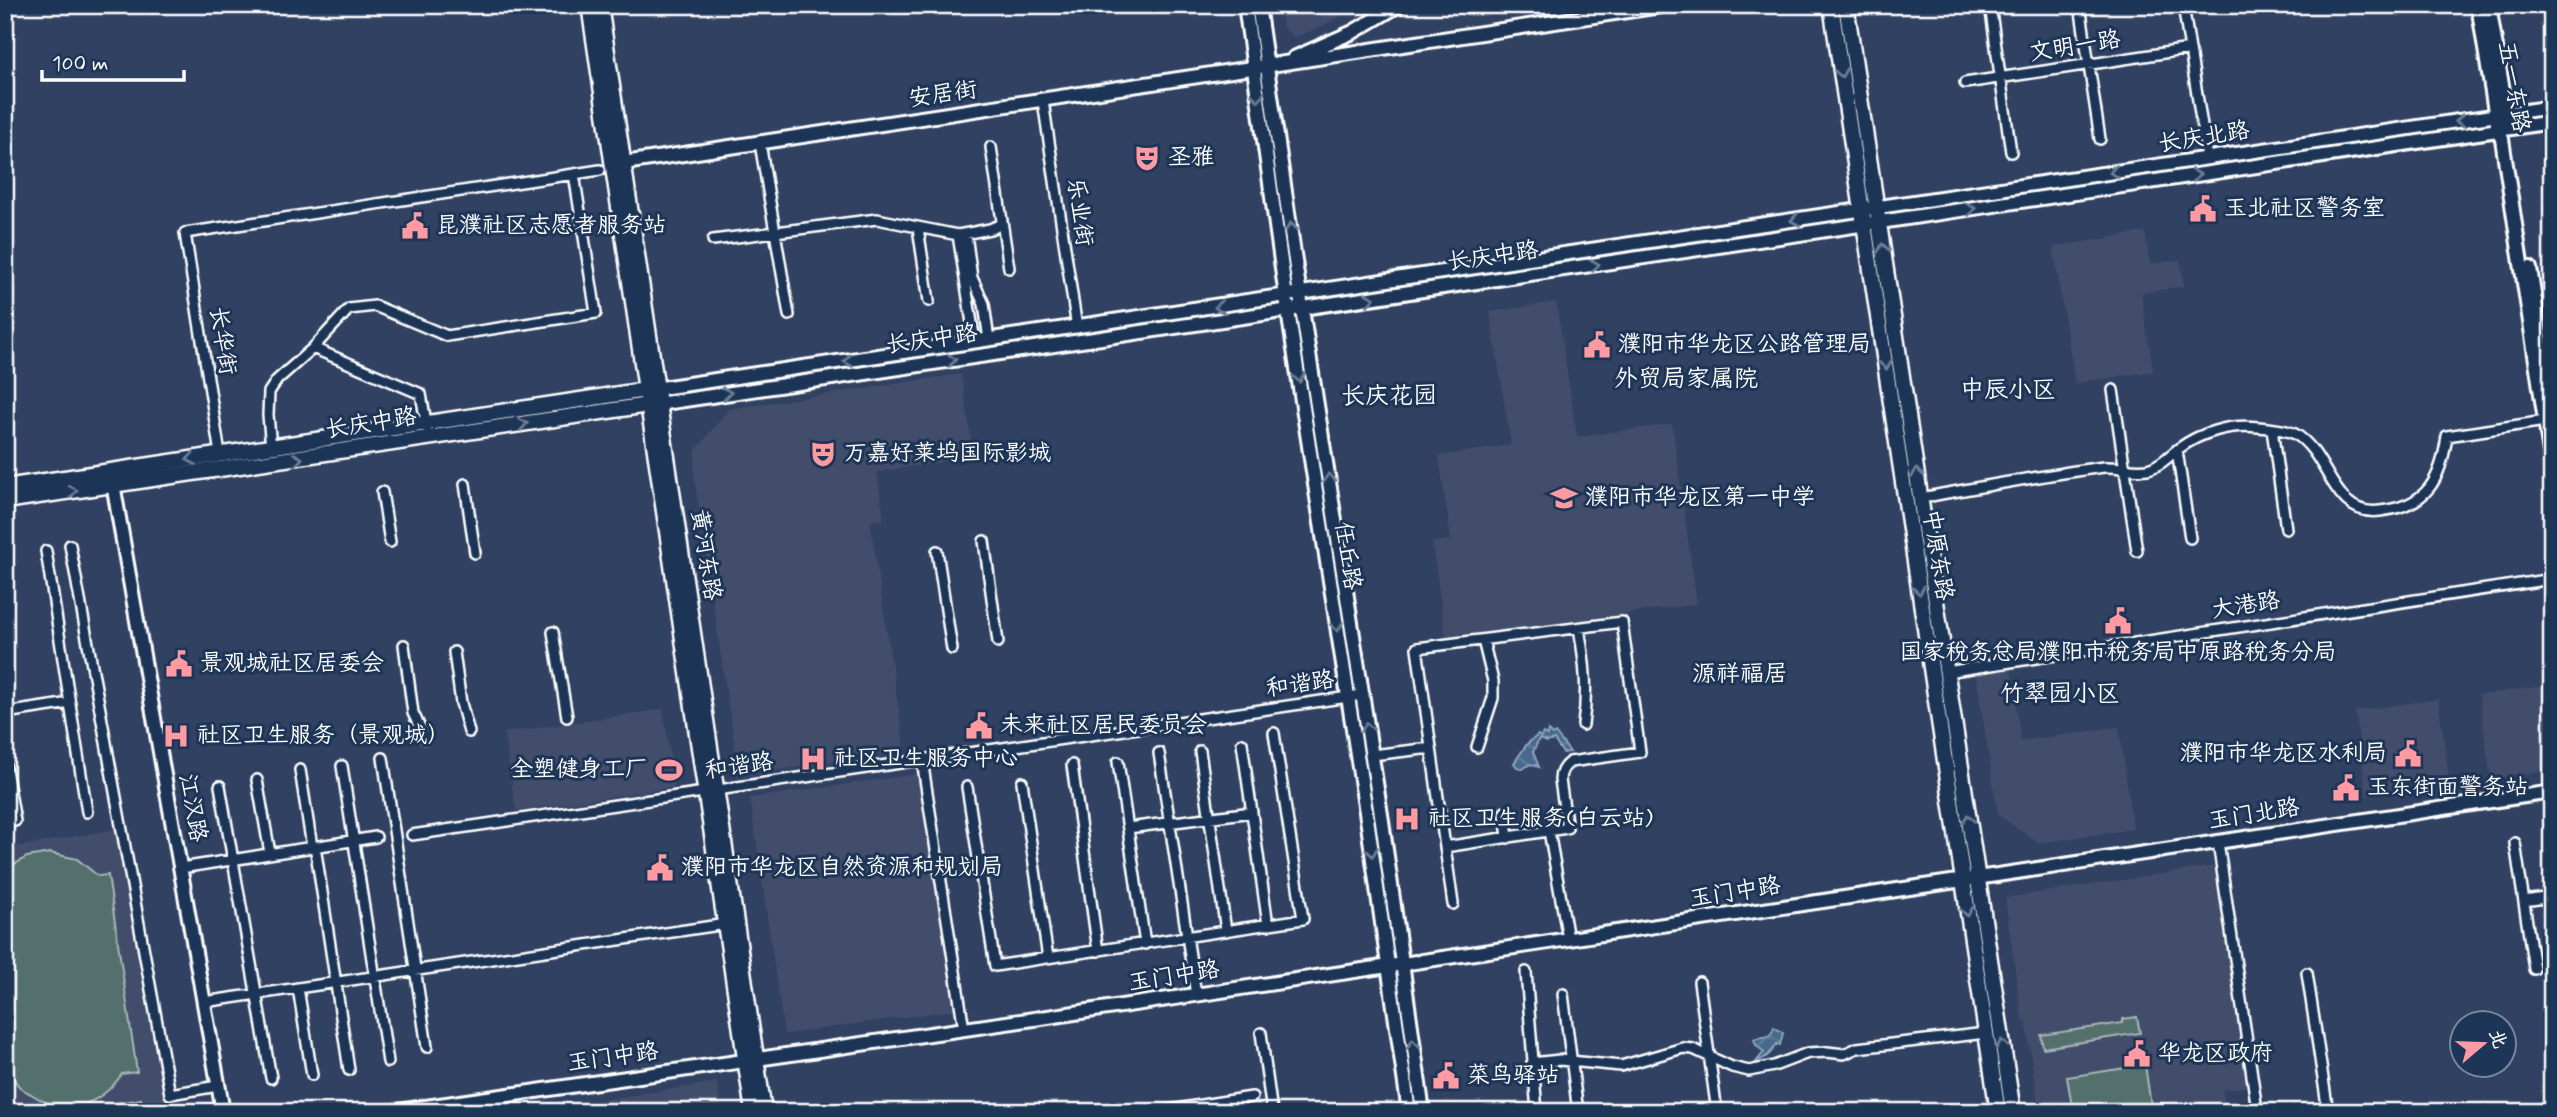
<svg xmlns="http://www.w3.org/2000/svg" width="2557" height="1117" viewBox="0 0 2557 1117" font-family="Mynerve,'LXGW WenKai TC',sans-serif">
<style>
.built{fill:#434d6c}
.green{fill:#526f6d;stroke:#a8b7b6;stroke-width:2}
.water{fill:url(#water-waves);stroke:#90a5bb;stroke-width:2}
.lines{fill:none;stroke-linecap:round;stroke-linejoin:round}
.minor-casing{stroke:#fff;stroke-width:14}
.tertiary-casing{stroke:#fff;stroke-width:18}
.secondary-casing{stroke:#fff;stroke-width:18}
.primary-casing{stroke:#fff;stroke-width:19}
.minor{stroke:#1d3557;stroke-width:9}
.tertiary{stroke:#1d3557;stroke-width:12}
.secondary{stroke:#1d3557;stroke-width:12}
.primary{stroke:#1d3557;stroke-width:14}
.oneway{stroke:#6c7c92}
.labels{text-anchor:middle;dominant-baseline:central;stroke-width:6;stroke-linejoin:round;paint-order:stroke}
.street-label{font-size:23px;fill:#fff;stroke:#1d3557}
.poi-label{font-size:23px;fill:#fff;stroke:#1d3557;text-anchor:start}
.neighbourhood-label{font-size:24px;fill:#fff;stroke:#1d3557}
</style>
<defs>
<pattern id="water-waves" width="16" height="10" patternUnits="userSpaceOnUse" patternTransform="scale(1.75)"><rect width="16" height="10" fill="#46698d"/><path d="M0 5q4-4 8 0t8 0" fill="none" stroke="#62809e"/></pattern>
</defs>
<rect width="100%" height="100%" fill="#314162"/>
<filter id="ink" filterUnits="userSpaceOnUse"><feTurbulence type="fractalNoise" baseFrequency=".0143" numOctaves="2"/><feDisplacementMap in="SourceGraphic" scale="14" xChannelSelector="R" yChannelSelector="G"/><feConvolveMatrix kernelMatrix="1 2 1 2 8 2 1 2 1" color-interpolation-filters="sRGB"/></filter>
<g filter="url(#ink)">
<path class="built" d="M1280,5h82l-43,23 -25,9 -11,-9z
M2145,232l5,32 30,-4 4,26 -43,7 12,78 -78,12 -22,-136z
M1556,302l21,135 95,-13 25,180 -251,34 -14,-96 19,-2 -12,-84 72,-11 -21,-133z
M961,374l13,83 -97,15 7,47 -14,2 35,230 -166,25 -45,-301 2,-25 33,-41z
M2011,669l10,72 98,-14 14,102 -95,14 -40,-28 -22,-141z
M2552,685v85l-61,9 -12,-84z
M2438,699l12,86 -83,11 -12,-85z
M663,709l12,78 -159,24 -12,-78z
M925,773l37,236 -178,25 -34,-236z
M117,829l54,283h-166v-52l13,26 95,1 9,-13 -24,-198 -71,-19 -22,13v-21z
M2216,866l32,220 -25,4 3,22h-187l-13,-91h-4l-17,-123z
M717,1082l5,30h-197l90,-14z"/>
<path class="green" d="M50,853l27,6 21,17 10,-1 29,197 -15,2c-23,33 -57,43 -91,20 -4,-2 -10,-5 -13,-9 -6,-7 -9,-18 -13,-25v-190l22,-13z
M2137,1017l3,16 -97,15 -2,-13 82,-12v-4z
M2145,1065l7,47h-79l-6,-35z
M141,1099l2,13h-49v-5z"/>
<path class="water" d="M1548,731l4,4 3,-2 15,19 -7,1 -9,-13 -7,2 -8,-3 -6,13 6,15 -9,-3 -7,5 -6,-2 -3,-4 13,-19 11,-9 3,2 2,-4 4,2z
M1774,1027l9,6 -3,12 -3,-1c-6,9 -10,14 -21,18l8,-10 -8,-7 -2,-6c9,-4 16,2 20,-12z"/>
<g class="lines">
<g class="minor-casing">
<path id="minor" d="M1990,5l21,147
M2080,5l20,134
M2183,5l24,153
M1965,83l225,-34
M1043,101l34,227
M760,143l29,172
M991,147l18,121
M918,228l11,73
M966,234l6,44 12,26 5,36
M958,235l17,107
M713,240l164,-21 81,16 32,-6 12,-5
M313,348l108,46 6,34
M2113,390l24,161
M2272,429l14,100
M271,447l-3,-32 1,-23 8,-12 36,-32 36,-39 26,-3 72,30 149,-23 -22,-139 26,-4
M2177,450l13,88
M220,454l-35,-221 389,-59
M465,484l10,69
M382,492l8,50
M1920,498c61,-11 123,-23 184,-31 14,-1 29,4 43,2 12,-2 22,-13 31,-20 23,-17 52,-25 80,-22 11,1 27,2 37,7 35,20 36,83 85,77 48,-5 61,-32 67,-75l98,-15
M984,541l14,101
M70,545l100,549 48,-8
M46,551l41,261
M937,551l15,98
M1579,628c6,34 9,63 4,97
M553,632l14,85
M404,645l9,68 12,25
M454,652l7,51 8,29
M1946,672l606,-93
M5,713l65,-10
M1242,743l26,182
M1477,747l16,-49v-17l-10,-41
M1200,751l26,180
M1159,753l37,242
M1372,755l59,-7
M383,758l44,289
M922,760l42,269
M1118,762l27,182
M5,763l10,58
M1072,765l26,186
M342,766l46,296
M300,770l12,77
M257,780l13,73
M1022,782l26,176
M220,786l51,292
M967,787l28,179 308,-47 -29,-186
M1505,812l3,26
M1128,828l124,-16
M1549,831l19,108
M412,835l950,-140
M2218,842l38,261
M2515,843l19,126
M315,846l34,224
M1445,847l122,-19 -7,-48c0,-8 3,-13 10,-18l70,-10 -18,-130 -205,26 36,256
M181,868l195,-31
M2524,901l28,-4
M1526,972l11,140
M2307,973l20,132
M1699,982l18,130
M298,988l14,87
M1563,994l15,118
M204,1002l522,-78
M1261,1033l11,79
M1532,1063l28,-3 61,6 62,-18 10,1 39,18 17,4 25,-5 34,-13 19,-1 17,2 13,-6 129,-15
M1157,1112l95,-15"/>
</g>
<g class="tertiary-casing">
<path id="tertiary" d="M1245,5l43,306 80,514 41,287
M1258,5l44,304 80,512 41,291
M2478,5l20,125 4,9 50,327
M2489,5l19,117
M1294,58l59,-26 46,-27
M624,163l1043,-158
M2530,268l22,142
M112,478l111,634
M391,1112l650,-94 1511,-226"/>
</g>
<g class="secondary-casing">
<path id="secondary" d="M648,390l1904,-283
M651,405l1901,-283"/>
</g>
<g class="primary-casing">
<path id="primary" d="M589,5l164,1107
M600,5l164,1107
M1831,5l167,1107
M1846,5l167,1107
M5,487l641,-97
M5,501l643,-96"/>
</g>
<use href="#minor" class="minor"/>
<use href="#tertiary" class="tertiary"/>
<use href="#secondary" class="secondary"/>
<use href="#primary" class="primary"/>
</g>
<defs><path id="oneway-chevron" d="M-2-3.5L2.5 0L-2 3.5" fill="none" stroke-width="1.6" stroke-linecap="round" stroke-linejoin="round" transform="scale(1.75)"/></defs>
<g class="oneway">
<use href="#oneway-chevron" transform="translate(1841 73) rotate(81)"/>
<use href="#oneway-chevron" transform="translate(1258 97) rotate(82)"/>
<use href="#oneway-chevron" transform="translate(2460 121) rotate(171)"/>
<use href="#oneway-chevron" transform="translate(2114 172) rotate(171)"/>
<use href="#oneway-chevron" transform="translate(2196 175) rotate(-9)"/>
<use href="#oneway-chevron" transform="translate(1971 209) rotate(-9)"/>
<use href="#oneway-chevron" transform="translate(1795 220) rotate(171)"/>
<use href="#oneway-chevron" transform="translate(1291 227) rotate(-98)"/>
<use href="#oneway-chevron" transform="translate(1883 248) rotate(-99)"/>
<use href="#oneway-chevron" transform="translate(1595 265) rotate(-8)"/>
<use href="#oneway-chevron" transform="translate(1370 299) rotate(-9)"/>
<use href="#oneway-chevron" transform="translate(1219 307) rotate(172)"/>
<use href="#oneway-chevron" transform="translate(952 360) rotate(-8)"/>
<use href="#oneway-chevron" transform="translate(848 361) rotate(172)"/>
<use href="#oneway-chevron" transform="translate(1886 365) rotate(82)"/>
<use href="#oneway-chevron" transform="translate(1299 378) rotate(81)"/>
<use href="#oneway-chevron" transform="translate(727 393) rotate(-8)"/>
<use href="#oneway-chevron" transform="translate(523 424) rotate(-9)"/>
<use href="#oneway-chevron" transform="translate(191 459) rotate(171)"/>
<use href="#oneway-chevron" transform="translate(298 459) rotate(-8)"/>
<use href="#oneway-chevron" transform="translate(1917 473) rotate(-99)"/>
<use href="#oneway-chevron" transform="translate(1329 478) rotate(-99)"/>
<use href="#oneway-chevron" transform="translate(73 491) rotate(-8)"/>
<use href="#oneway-chevron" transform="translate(1919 590) rotate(81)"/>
<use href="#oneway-chevron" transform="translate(1337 627) rotate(81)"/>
<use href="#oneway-chevron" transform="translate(1367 727) rotate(-99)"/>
<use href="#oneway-chevron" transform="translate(1968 819) rotate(-98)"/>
<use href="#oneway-chevron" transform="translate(1372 852) rotate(82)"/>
<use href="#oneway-chevron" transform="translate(1967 912) rotate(81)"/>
<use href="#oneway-chevron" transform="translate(1413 1044) rotate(-98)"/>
<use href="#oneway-chevron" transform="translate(2002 1044) rotate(-99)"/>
</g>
</g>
<defs>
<g id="theatre-bare" transform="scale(2.1)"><path d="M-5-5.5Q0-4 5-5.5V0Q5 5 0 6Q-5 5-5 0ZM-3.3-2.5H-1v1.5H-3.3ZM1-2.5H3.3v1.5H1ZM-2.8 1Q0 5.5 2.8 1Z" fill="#ff9aa2" stroke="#1d3557" stroke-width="2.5" paint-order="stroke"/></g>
<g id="civic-bare" transform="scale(2.1)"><path d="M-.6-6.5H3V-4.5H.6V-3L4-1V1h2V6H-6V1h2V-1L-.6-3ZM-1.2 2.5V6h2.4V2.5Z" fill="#ff9aa2" stroke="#1d3557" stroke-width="2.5" paint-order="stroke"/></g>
<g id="school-bare" transform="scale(2.1)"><path d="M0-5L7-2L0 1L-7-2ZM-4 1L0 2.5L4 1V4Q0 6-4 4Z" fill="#ff9aa2" stroke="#1d3557" stroke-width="2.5" paint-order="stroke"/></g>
<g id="hospital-bare" transform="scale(2.1)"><path d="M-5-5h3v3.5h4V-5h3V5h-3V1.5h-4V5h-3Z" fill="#ff9aa2" stroke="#1d3557" stroke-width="2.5" paint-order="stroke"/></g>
<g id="stadium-bare" transform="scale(2.1)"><path d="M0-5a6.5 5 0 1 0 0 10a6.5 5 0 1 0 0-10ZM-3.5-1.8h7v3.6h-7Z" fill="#ff9aa2" stroke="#1d3557" stroke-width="2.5" paint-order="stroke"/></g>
</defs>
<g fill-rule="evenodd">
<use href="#theatre-bare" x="1147" y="158"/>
<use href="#civic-bare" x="2203" y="209"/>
<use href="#civic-bare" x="415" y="226"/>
<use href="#civic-bare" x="1597" y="345"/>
<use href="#theatre-bare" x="823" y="454"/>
<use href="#school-bare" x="1564" y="498"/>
<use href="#civic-bare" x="2118" y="621"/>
<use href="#civic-bare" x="179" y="664"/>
<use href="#civic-bare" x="979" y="726"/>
<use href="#hospital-bare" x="176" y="736"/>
<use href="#civic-bare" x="2408" y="754"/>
<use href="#hospital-bare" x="813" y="759"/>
<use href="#stadium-bare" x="669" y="770"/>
<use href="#civic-bare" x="2346" y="788"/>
<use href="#hospital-bare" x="1407" y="819"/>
<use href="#civic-bare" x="660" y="868"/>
<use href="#civic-bare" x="2137" y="1054"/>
<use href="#civic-bare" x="1446" y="1076"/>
</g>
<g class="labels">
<g class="street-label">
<text transform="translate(2075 47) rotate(-9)">文明一路</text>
<text transform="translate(2513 87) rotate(80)">五一东路</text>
<text transform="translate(943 95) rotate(-8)">安居街</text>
<text transform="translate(2204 138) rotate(-9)">长庆北路</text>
<text transform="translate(1079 212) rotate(82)">乐业街</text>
<text transform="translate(1493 257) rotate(-8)">长庆中路</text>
<text transform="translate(932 340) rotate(-8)">长庆中路</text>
<text transform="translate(222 341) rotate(81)">长华街</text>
<text transform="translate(371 424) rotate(-9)">长庆中路</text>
<text transform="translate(705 555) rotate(81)">黄河东路</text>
<text transform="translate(1937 555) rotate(81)">中原东路</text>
<text transform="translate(1347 556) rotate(81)">任丘路</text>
<text transform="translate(2246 606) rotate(-9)">大港路</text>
<text transform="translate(1300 685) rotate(-8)">和谐路</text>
<text transform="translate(739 767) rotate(-8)">和谐路</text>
<text transform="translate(192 808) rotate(80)">江汉路</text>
<text transform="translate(2254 815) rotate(-9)">玉门北路</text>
<text transform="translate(1735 893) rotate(-9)">玉门中路</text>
<text transform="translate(1174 977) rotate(-9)">玉门中路</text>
<text transform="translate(613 1058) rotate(-8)">玉门中路</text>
</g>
<g class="poi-label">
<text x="1168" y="158">圣雅</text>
<text x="2224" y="209">玉北社区警务室</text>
<text x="436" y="226">昆濮社区志愿者服务站</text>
<text x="1618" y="345">濮阳市华龙区公路管理局</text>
<text x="844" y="454">万嘉好莱坞国际影城</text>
<text x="1585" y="498">濮阳市华龙区第一中学</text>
<text x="2118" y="653" text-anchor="middle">国家税务总局濮阳市税务局中原路税务分局</text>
<text x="200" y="664">景观城社区居委会</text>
<text x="1000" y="726">未来社区居民委员会</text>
<text x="197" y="736">社区卫生服务（景观城）</text>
<text x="2387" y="754" text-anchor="end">濮阳市华龙区水利局</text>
<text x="834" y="759">社区卫生服务中心</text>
<text x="648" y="770" text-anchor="end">全塑健身工厂</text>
<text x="2367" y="788">玉东街面警务站</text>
<text x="1428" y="819">社区卫生服务(白云站)</text>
<text x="681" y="868">濮阳市华龙区自然资源和规划局</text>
<text x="2158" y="1054">华龙区政府</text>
<text x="1467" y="1076">菜鸟驿站</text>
</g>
<g class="neighbourhood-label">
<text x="1686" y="379">外贸局家属院</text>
<text x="2008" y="390">中辰小区</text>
<text x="1389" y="396">长庆花园</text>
<text x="1740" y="674">源祥福居</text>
<text x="2060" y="694">竹翠园小区</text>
</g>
</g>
<rect width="2557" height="1117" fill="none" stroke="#1d3557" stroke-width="28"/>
<rect x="14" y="14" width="2529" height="1089" fill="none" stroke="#fff" stroke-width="2.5" filter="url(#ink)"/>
<g transform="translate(2483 1044) rotate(71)"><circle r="33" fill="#1d3557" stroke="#77869a" stroke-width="2"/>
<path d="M0-5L12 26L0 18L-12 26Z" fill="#ff9aa2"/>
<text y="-10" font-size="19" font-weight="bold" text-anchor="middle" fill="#ffffff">北</text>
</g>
<path d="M42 70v10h142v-10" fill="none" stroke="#ffffff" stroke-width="3.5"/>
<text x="52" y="70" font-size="21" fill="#ffffff" stroke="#1d3557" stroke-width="5" paint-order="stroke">100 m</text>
</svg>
